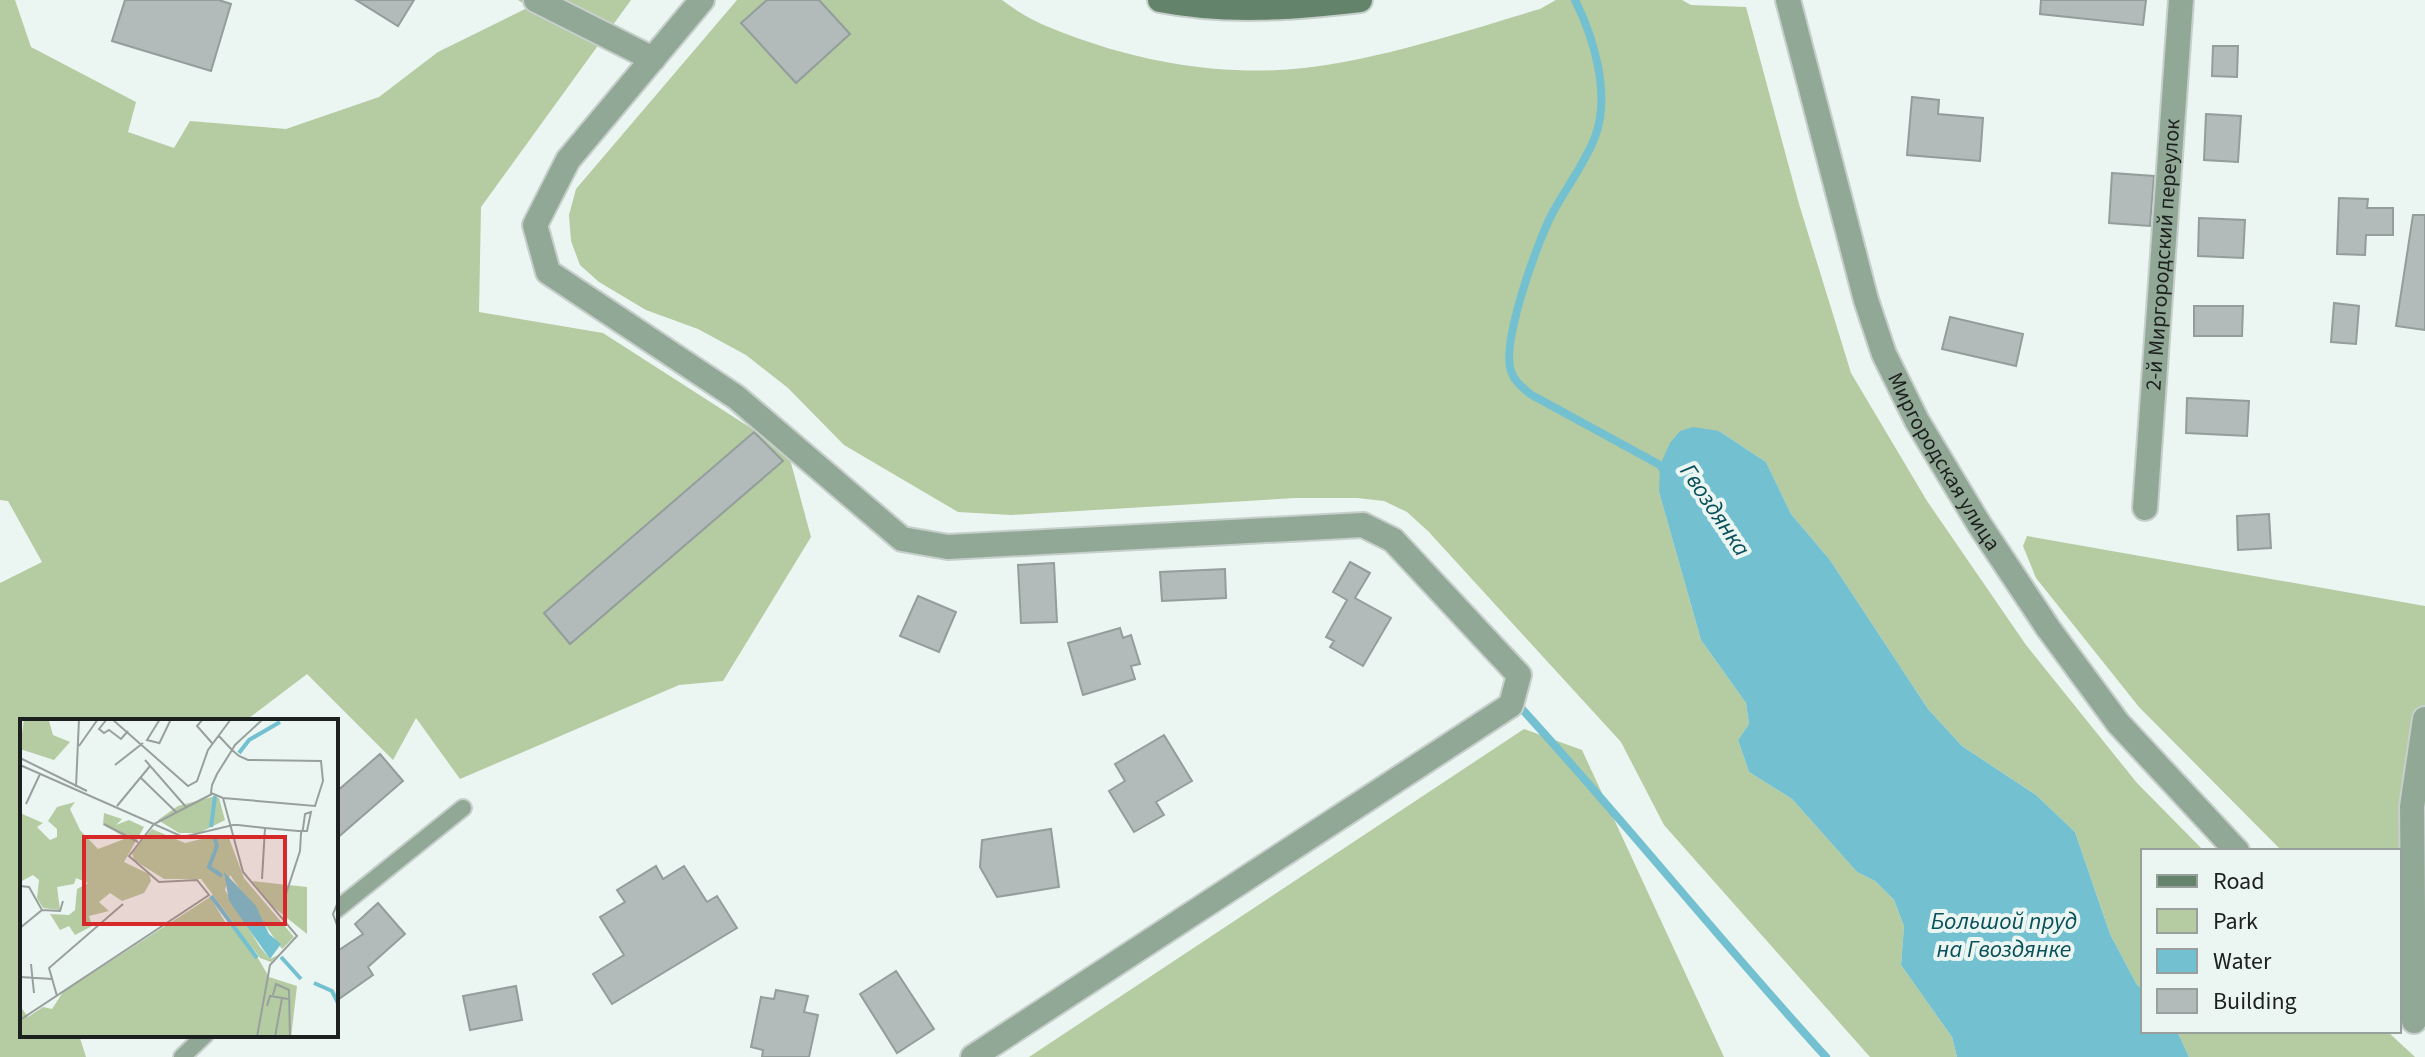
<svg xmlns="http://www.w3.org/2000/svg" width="2425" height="1057" viewBox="0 0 2425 1057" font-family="'Source Sans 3',sans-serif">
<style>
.green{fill:#b5cba2}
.water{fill:#73c0d1}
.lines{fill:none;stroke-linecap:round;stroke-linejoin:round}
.stream{stroke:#73c0d1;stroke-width:8}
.building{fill:#b2bbba;stroke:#939d9c;stroke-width:2}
.lane-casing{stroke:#c6cfcb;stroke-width:20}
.street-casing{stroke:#c6cfcb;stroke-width:28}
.secondary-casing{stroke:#c6cfcb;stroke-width:28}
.lane{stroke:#92a896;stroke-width:16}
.street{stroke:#92a896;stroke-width:24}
.secondary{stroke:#63846a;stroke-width:24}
.labels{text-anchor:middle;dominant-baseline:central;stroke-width:8;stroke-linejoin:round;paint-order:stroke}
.street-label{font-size:22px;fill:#1c201e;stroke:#ebf5f1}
.water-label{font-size:24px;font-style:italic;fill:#09505b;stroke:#ebf5f1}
.inset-river{fill:none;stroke:#73c0d1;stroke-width:4}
.inset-road{fill:none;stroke:#98a09d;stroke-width:2}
.view{fill:#d62828;fill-opacity:0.15;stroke:#d62828;stroke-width:4}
.inset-edge{fill:none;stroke:#1c201e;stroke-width:4}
</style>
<rect width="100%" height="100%" fill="#ebf5f1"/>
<path class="green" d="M0,0h15l16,47 105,55 -8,30 46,16 16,-27 96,8 93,-32 59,-45 91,-45 -11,-7h113l-150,207 -2,105 124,21 185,119 23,85 -88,144 -44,4 -219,94 -44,-61 -23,42 -86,-86 -62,47h-223v314h57l7,22h-86v-474l42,-21 -34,-61 -8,-1z
M737,0h265c27,21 55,31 87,42 67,23 144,34 215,26 81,-10 158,-36 236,-59l16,-9h126l9,5 55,2 53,197 52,169 76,128 99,144 111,138 67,68h-61v138l-6,-4 -27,-51 -35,-102 -39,-37 -74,-49 -34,-37 -98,-149 -39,-46 -25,-52 -47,-31 -60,61 42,148 45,63 3,21 -11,16 11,32 43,27 65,73 18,9 19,19 10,26 -3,39 51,72 5,20h-87l-206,-232 -43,-83 -193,-211 -21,-19 -23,-11 -27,-3h-62l-284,17 -53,-3 -114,-67 -56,-57 -42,-33 -48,-26 -52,-19 -47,-28 -19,-17 -9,-24 -2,-26 7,-26z
M2027,536l398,70v379l-26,-24v-110h-117l-143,-144 -103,-129 -13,-32z
M1524,729l58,21 142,307h-695z
M2177,1031h210l28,26h-226z"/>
<path class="water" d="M1693,427l26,4 47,31 25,52 39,46 98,149 34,37 74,49 39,37 35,102 27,51 6,4v42h34l12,26h-232l-5,-20 -51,-72 3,-39 -10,-26 -19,-19 -18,-9 -65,-73 -43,-27 -11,-32 11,-16 -3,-21 -45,-63 -42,-148 1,-27 10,-22 10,-12z"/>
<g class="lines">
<path class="stream" d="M1575,0c19,38 36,95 20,137 -10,26 -29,51 -42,75 -15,28 -52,130 -42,159 3,10 11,16 19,23l130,71 6,9
M1522,709c104,114 200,234 304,348"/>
</g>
<path class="building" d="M125,0h94l12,4 -20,67 -99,-30z
M356,0h58l-16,26z
M767,0h52l31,34 -54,49 -55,-60z
M2041,0h105l-3,25 -103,-11z
M2213,46h25l-1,31 -25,-1z
M1912,97l27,3 -1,14 45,4 -3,43 -73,-6z
M2206,114l35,2 -3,46 -34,-2z
M2112,173l42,3 -4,50 -41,-3z
M2339,198l29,1 -1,9h26v27h-27l-1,20 -28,-1z
M2413,215h12v115l-29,-4z
M2199,218l46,2 -2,38 -45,-2z
M2334,303l25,3 -3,38 -25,-2z
M2194,306h49l-1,30h-48z
M1950,317l73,17 -7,32 -74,-17z
M2187,398l62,3 -2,35 -61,-3z
M754,432l29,29 -213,183 -26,-31z
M2269,514l2,34 -33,2 -1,-34z
M1350,562l20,11 -15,25 36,20 -28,48 -33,-19 4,-6 -8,-4 21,-37 -14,-8z
M1054,563l3,59 -36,1 -3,-58z
M1225,569l1,29 -64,3 -2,-29z
M918,596l38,16 -17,40 -39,-16z
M1120,628l3,10 8,-3 9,29 -9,2 4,13 -52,16 -15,-52z
M1164,735l28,46 -36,21 8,13 -30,17 -25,-41 16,-10 -10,-17z
M380,754l23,27 -67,58v-47z
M1051,829l8,58 -62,10 -17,-30 2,-27z
M656,866l7,13 21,-13 23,36 10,-6 20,32 -125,76 -19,-30 31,-19 -24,-38 25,-15 -8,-12z
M378,903l27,31 -37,33 5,8 -37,26v-49l27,-18 -8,-10z
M896,971l38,58 -37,24 -37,-59z
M516,986l6,34 -52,10 -7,-34z
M776,990l32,6 -4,16 14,3 -9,42h-47l1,-7 -12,-3 10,-50 13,2z"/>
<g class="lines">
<g class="lane-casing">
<path id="lane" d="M336,910l127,-102
M182,1057l23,-22"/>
</g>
<g class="street-casing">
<g id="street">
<path d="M536,0l117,59"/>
<path d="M702,0l-134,160 -33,65 13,47 188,125 166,142 46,8 415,-22 30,15 126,135 -8,30 -538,352"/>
<path id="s1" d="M1788,0l78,300 18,54 33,67 62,103 69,104 70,95 119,128"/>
<path id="s2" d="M2145,508l36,-508"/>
<path d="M2414,1021l-2,-214 13,-88"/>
</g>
</g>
<g class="secondary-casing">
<path id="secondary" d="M1160,0c66,13 134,8 200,0"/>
</g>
<use href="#lane" class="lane"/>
<use href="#street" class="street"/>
<use href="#secondary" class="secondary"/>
</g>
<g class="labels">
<g class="street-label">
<text stroke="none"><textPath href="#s2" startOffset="254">2-й Миргородский переулок</textPath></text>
<text stroke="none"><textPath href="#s1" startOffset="490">Миргородская улица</textPath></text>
</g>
<g class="water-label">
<text transform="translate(1715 510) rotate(56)">Гвоздянка</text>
<text x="2004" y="921">Большой пруд<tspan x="2004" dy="28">на Гвоздянке</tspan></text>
</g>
</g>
<g transform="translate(20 719)">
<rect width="318" height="318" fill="#ebf5f1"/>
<path d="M4,0l25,2 4,14 17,7 -16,18 -34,-11zM192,78l7,1 6,22 -26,13h-20l-21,-13 20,-14zM55,83l-5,7 10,21 18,19 29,-11 -24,-13 1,-12 18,6 -6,6 13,-5 15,7 -20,35 25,12 2,7 -7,12 -22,8 -12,-8 -11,9 10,9 -20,5 3,10 -17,9 -6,-9 -9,4 -10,-16 19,1 6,-5 2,-21 11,-6 -12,-5 -2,6 -17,3 3,23 -17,-2 -6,-10 2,-18 -6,-5 -13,7v-69l23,10 -6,4 13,13 7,-3v-8l-9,-8 9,-14zM132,110l33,14 33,-8 11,3 15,40 50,59 -12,12 -52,-74 -5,15 35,57 10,12 8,-4 -7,7 -11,-4 -59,-79h-37l-30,-19 -2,-7zM232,162l55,6v47l-35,-28zM190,178l17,28 13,2 29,50 28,9 -6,51h-271v-31l8,11 15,-10 9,2 11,-17z" fill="#b5cba2"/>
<path d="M204,153l32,34 13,28 12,10 -11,15 -41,-58z" fill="#73c0d1"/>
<path class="inset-river" d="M219,34l10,-13 31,-18M191,108l4,-31M194,117l3,10 -8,21 13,9M191,177l46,62M261,238l20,22M294,264l18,8 6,12"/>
<path class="inset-road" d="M87,0l-8,10 5,4 5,-3 12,9 7,-8M92,0l76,67 9,-5 11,-31 23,-31M183,0l-6,7 15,17M198,16l14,15 7,6 9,4 73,1 2,20 -8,25 -92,-8 -12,-5 1,-8 5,-11 15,-24 3,-5 28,-26M139,24l-12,-3 13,-21M139,25l12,-25M59,27l19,-27M0,39l67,33M125,41l41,47M0,46l163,72 50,-12h5l27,3 33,3h9l4,-19 -6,2 -2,15 -2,4 -1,18 -15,46 -1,24M95,46l28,-22M121,59l35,34M56,68l3,-68M203,79l20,74 54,64 -27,29 -13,72M6,85l14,-30M97,87l33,-40M84,105l34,18M242,160l3,-51M0,167l9,1 13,23 -22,18M318,183l-5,12 5,14M22,191l18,1 3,-10M11,245l3,29M0,258l32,2M253,276l3,-11 13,6 1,47M37,277l-8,-28 74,-64M247,287l3,-10 18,3M0,301l189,-125 -12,-15 -38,2 -30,-26 25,-32 58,-30M255,318l7,-39"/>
<path class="view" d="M64,118h201v87h-201z"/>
<rect width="318" height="318" class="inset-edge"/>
</g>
<rect x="2141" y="849" width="260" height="184" fill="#ebf5f1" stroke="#98a09d" stroke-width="2"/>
<rect x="2157" y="875" width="40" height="12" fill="#63846a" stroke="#98a09d" stroke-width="2"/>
<text x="2213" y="889" font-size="24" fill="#1c201e">Road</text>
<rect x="2157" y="909" width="40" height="24" fill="#b5cba2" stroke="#98a09d" stroke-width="2"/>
<text x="2213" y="929" font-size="24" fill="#1c201e">Park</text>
<rect x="2157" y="949" width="40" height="24" fill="#73c0d1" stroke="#98a09d" stroke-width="2"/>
<text x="2213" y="969" font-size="24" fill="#1c201e">Water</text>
<rect x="2157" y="989" width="40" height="24" fill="#b2bbba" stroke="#98a09d" stroke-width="2"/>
<text x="2213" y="1009" font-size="24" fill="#1c201e">Building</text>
</svg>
